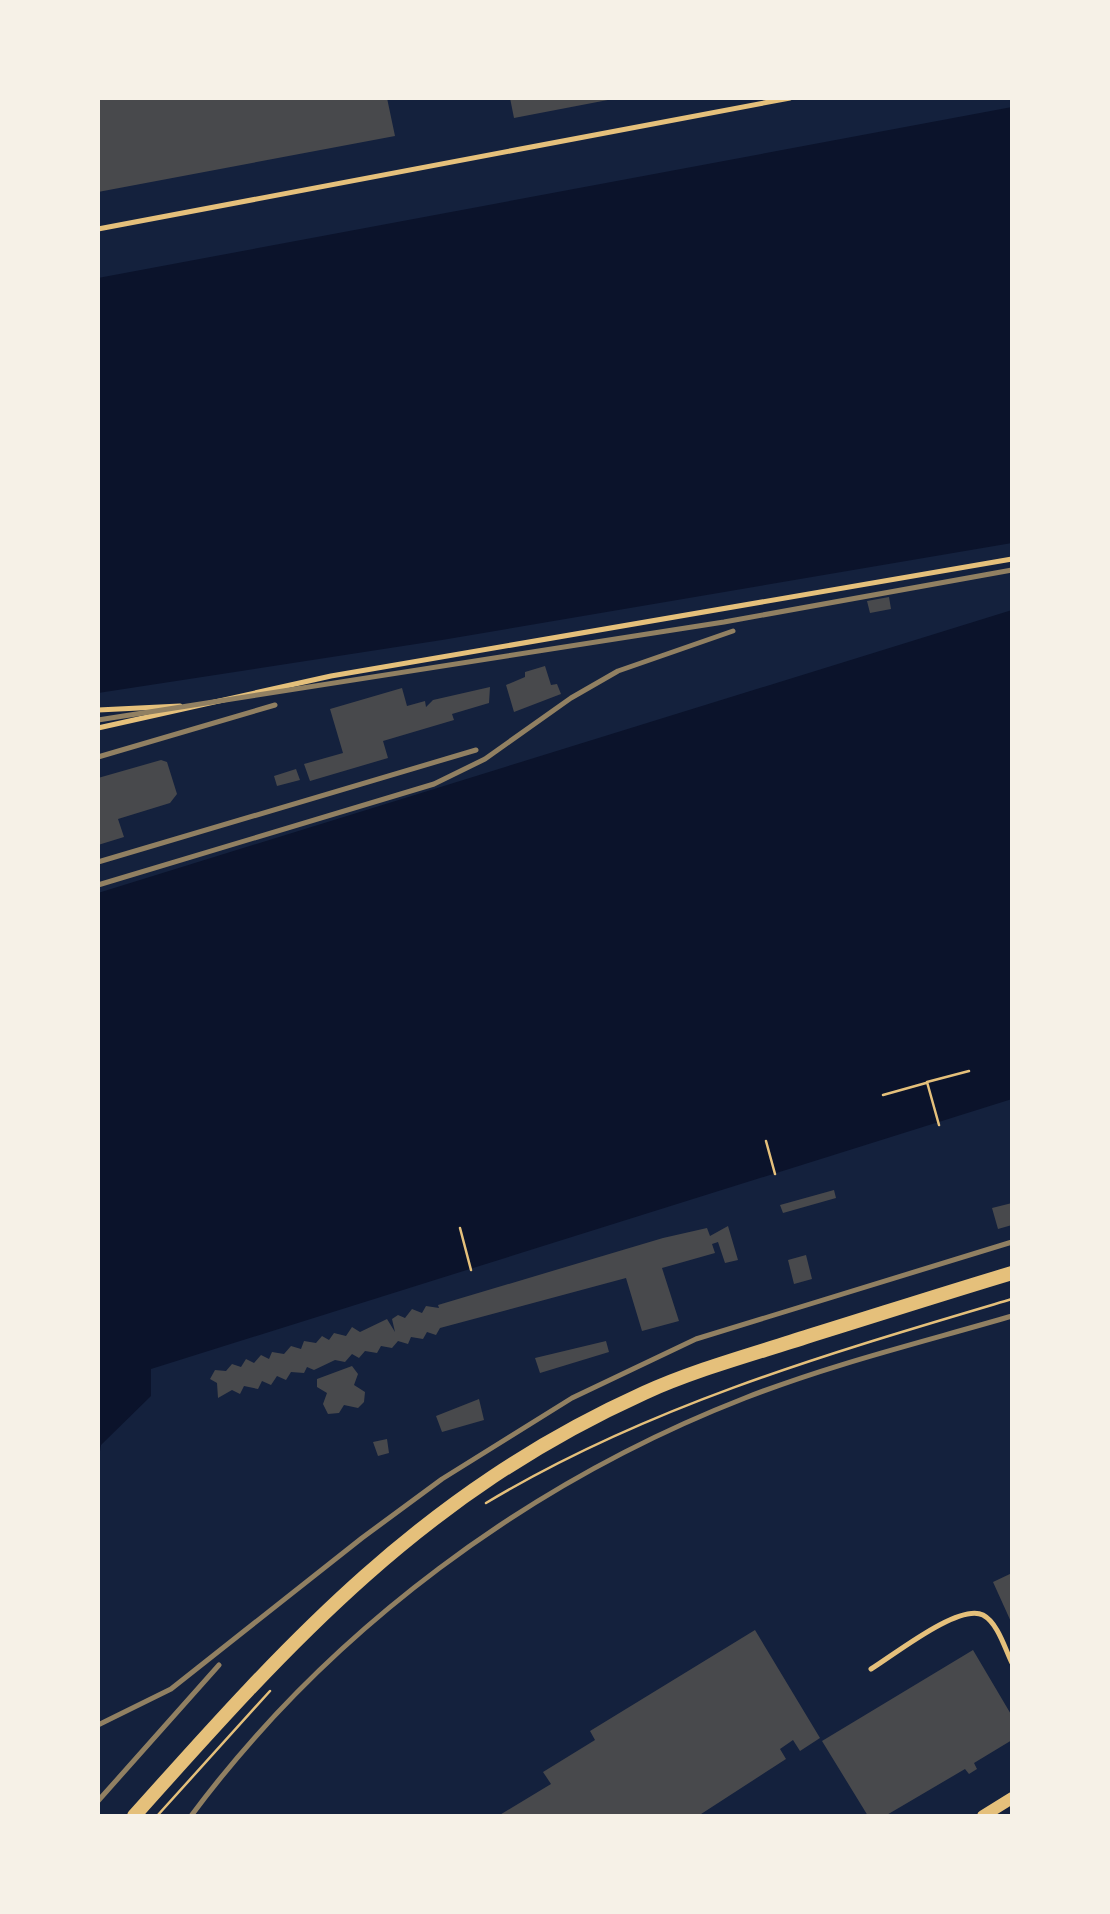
<svg xmlns="http://www.w3.org/2000/svg" width="1110" height="1914" viewBox="0 0 1110 1914" font-family="'Titillium Web',sans-serif">
<style>
.water{fill:#0b132b}
.building{fill:#48494c}
.lines{fill:none;stroke-linecap:round;stroke-linejoin:round}
.path{stroke:#e5c07b;stroke-width:2.5}
.service{stroke:#e5c07b;stroke-width:5}
.tertiary{stroke:#e5c07b;stroke-width:12}
.secondary{stroke:#e5c07b;stroke-width:14}
.rail{stroke:#918062;stroke-width:5}
</style>
<rect width="100%" height="100%" fill="#14213d"/>
<path class="water" d="M1012,107v436l-570,97 -344,53v-415z
M1012,610v489l-861,270v27l-50,49 -3,19v-571z"/>
<path class="building" d="M98,98h289l8,38 -297,56z
M510,98h103v1l-99,19z
M889,597l2,12 -21,4 -3,-12z
M545,666l6,19 6,-1 4,10 -47,18 -8,-27 19,-8v-5z
M490,687l-1,16 -37,11 2,6 -71,21 5,17 -78,23 -6,-17 39,-11 -13,-44 72,-21 5,18 18,-5 1,6 7,-7z
M161,760l6,2 10,32 -7,9 -52,16 6,18 -26,8v-67z
M296,769l4,11 -23,6 -3,-10z
M834,1190l2,8 -53,15 -3,-8z
M1012,1203v22l-14,4 -6,-21z
M728,1226l10,34 -13,3 -7,-21 -6,2 3,9 -53,15 17,53 -37,10 -16,-53 -186,50 -4,7 -9,-3 -4,7 -12,-2 -3,7 -10,-3 -6,7 -11,-2 -4,7 -12,-2 -6,7 -7,-4 -7,8 -10,-2 -21,10 -7,-3 -3,6 -13,-1 -5,8 -9,-4 -6,9 -9,-4 -4,8 -14,-3 -4,8 -8,-4 -14,8 -1,-15 -7,-4 5,-9 11,1 6,-7 9,3 5,-8 8,4 7,-8 8,4 3,-7 12,2 7,-8 10,3 3,-8 12,2 6,-7 7,4 5,-7 12,3 6,-9 8,5 27,-13 8,13 -3,-13 6,-4 7,3 7,-9 10,4 4,-7 13,2 -1,-3 225,-67 44,-10 3,8z
M806,1255l6,24 -18,5 -6,-24z
M606,1341l3,11 -69,21 -5,-15z
M352,1366l6,8 -4,11 11,7 -1,10 -6,6 -14,-3 -5,8 -11,1 -5,-10 4,-11 -10,-6v-8z
M479,1399l5,21 -42,12 -6,-16z
M387,1439l2,14 -11,3 -5,-14z
M1012,1573v51l-19,-42z
M755,1630l65,108 -20,13 -7,-11 -13,9 6,10 -88,57h-200l53,-32 -8,-12 52,-32 -5,-9z
M973,1650l39,66v24l-38,23 3,6 -8,5 -4,-5 -80,47h-17l-46,-75z"/>
<g class="lines">
<path class="path" d="M883,1095l43,-12
M939,1125l-12,-43 42,-11
M766,1141l9,33
M460,1228l11,42
M486,1503c163,-98 344,-150 526,-204
M157,1816l113,-125"/>
<path class="service" d="M98,229l692,-131
M98,710l82,-4
M98,728l233,-52 681,-117
M871,1669c23,-14 88,-66 112,-54 15,8 22,34 29,48"/>
<path class="tertiary" d="M983,1816l29,-18"/>
<path class="secondary" d="M134,1816c157,-176 289,-323 510,-423 53,-24 110,-39 165,-57 68,-21 136,-43 203,-63"/>
<path class="rail" d="M98,720l626,-98 288,-52
M98,757l177,-52
M98,862l378,-112
M98,885l336,-101 51,-25 86,-61 47,-27 115,-40
M98,1725l73,-36 191,-151 80,-59 130,-81 124,-59 316,-97
M98,1801l121,-136
M191,1816c139,-187 338,-334 554,-418 87,-34 178,-56 267,-82"/>
</g>
<rect width="1110" height="1914" fill="none" stroke="#f6f1e7" stroke-width="200"/>
</svg>
